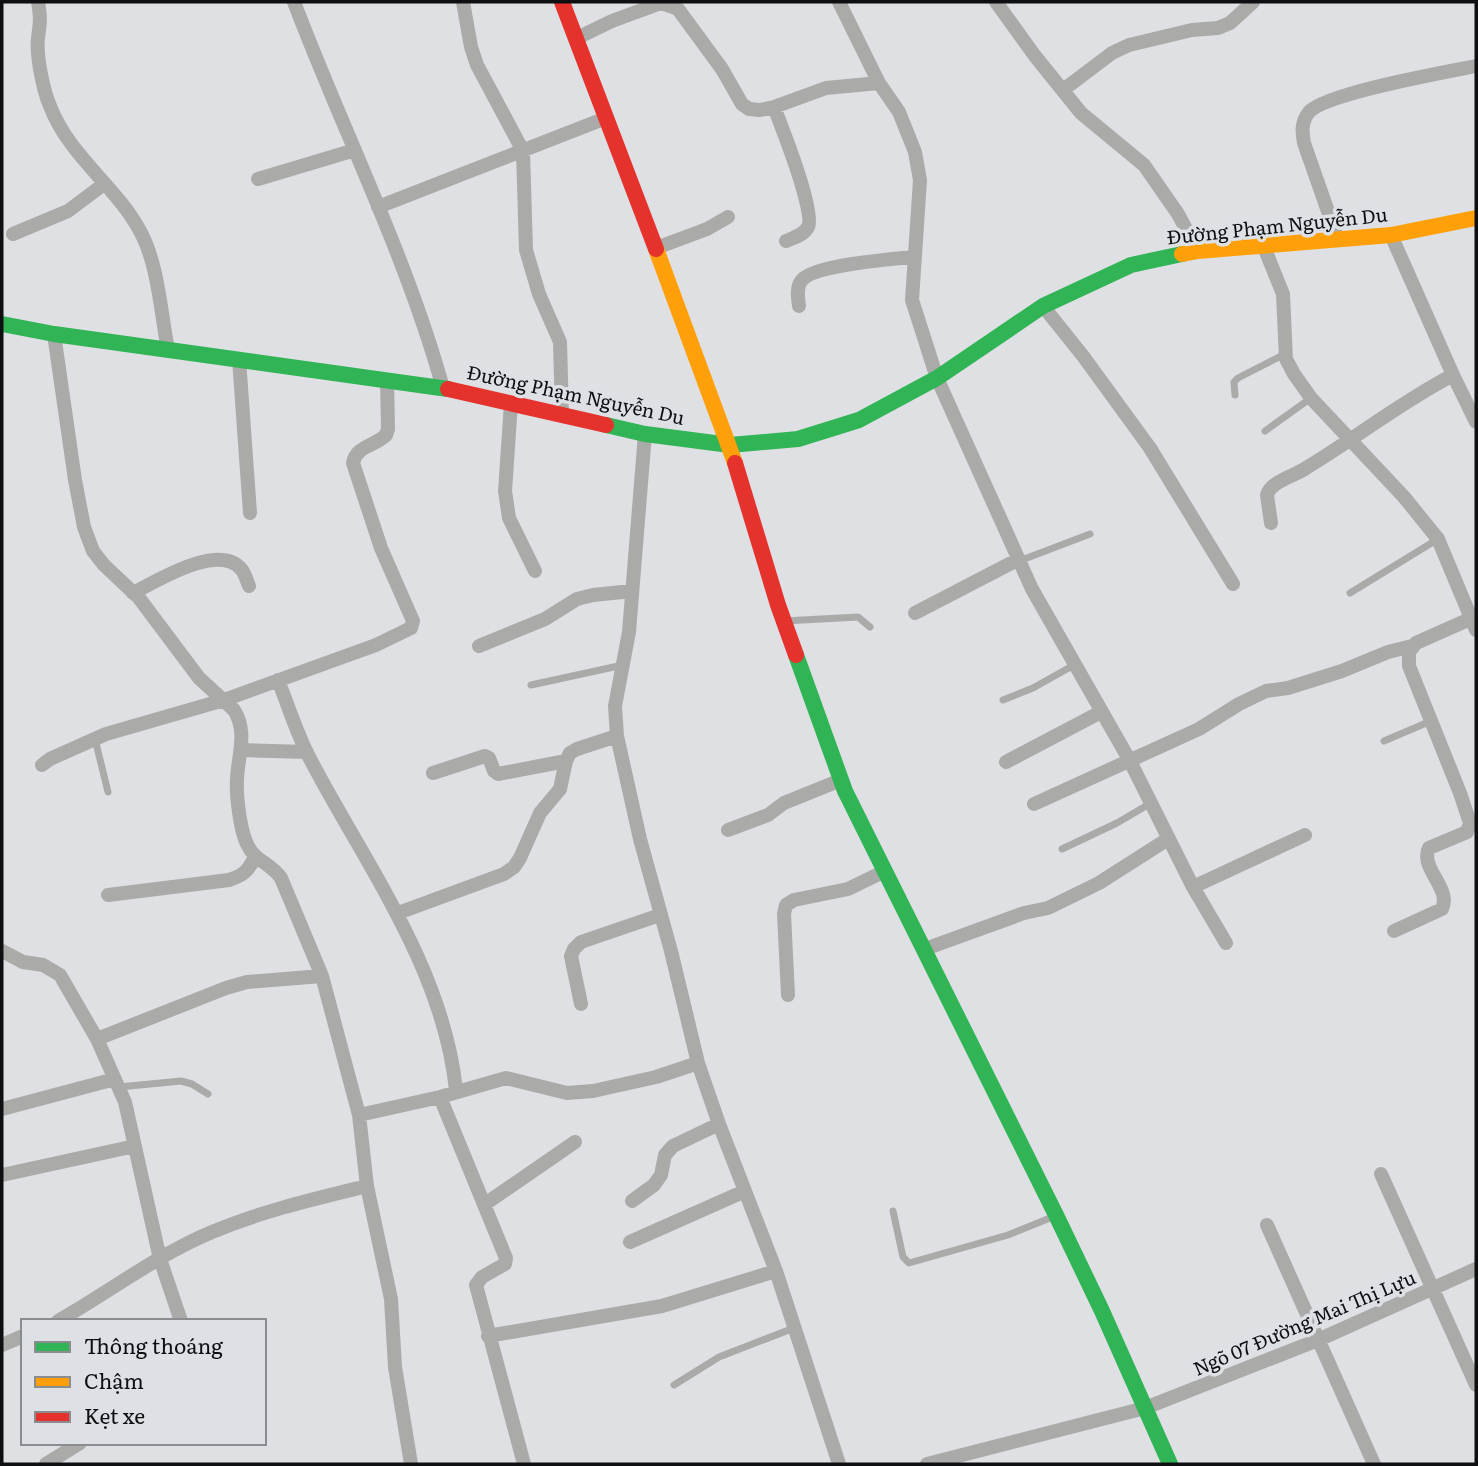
<svg xmlns="http://www.w3.org/2000/svg" width="1478" height="1466" viewBox="0 0 1478 1466" font-family="Literata,serif">
<style>
.lines{fill:none;stroke-linecap:round;stroke-linejoin:round}
.lane{stroke:#aaaaa9;stroke-width:7}
.street{stroke:#aaaaa9;stroke-width:14}
.fast{stroke:#30b455;stroke-width:16}
.slow{stroke:#ff9f0a;stroke-width:16}
.jam{stroke:#e5322d;stroke-width:16}
.labels{text-anchor:middle;dominant-baseline:central;stroke-width:7;stroke-linejoin:round;paint-order:stroke}
.street-label{font-size:19px;fill:#0e0f11;stroke:#dde0e4}
</style>
<rect width="100%" height="100%" fill="#dee0e3"/>
<g class="lines">
<path class="lane" d="M1235,395l-1,-13 4,-4 47,-24
M1265,431l46,-33
M1019,561l71,-27
M1350,593l88,-54
M784,621l74,-4 12,10
M531,685l92,-20
M1003,700l30,-12 41,-23
M95,739l13,53
M1384,741l47,-20
M1062,849l55,-26 34,-20
M119,1087l62,-6 11,3 16,10
M893,1211l10,46 6,6 99,-28 47,-19
M674,1385l45,-28 75,-29"/>
<path class="street" d="M38,2c3,17 2,20 0,36 -2,17 5,52 12,68 19,50 66,80 90,125 18,32 21,83 28,119
M294,2c49,129 112,253 149,386
M463,2l8,45 6,18 46,86 3,99 13,44 21,48 2,72
M839,2l40,81 20,29 16,40 5,28 -8,120 25,78 95,211 98,172 63,126 33,56
M996,2l39,54 46,57 63,52 34,49 20,37
M577,38l35,-17 49,-18 17,6 44,60 20,35 7,5 11,1 14,-3 52,-19 53,-5
M1063,90l49,-37 17,-8 63,-15 26,-2 12,-5 23,-21
M774,107c7,18 42,106 34,120 -4,8 -15,11 -22,14
M258,179l97,-29
M378,207l228,-89
M13,234l55,-23 36,-27
M1391,235l62,140 23,47
M1338,240l-34,-97c-2,-11 -3,-21 5,-31 17,-19 137,-40 167,-46
M1264,247l19,47 3,65 8,15 17,24 93,99 34,42 38,91
M656,248l51,-19 21,-12
M799,306c-1,-7 -3,-20 3,-26 13,-15 90,-21 112,-23
M1043,306l40,50 67,92 83,136
M54,334l21,146 9,47 9,24 11,14 35,33 60,80 35,32c14,22 4,45 3,69 -1,16 3,51 10,65 8,18 23,18 34,34l41,98 37,139 8,71 24,113 4,68 16,97
M239,359l11,154
M511,403l-6,88 4,27 26,53
M645,434l-16,198 -14,74 2,30 23,103 31,112 27,112 21,61 57,147 63,193
M1271,523l-4,-28c4,-14 28,-19 39,-27 50,-30 95,-66 147,-93
M133,593c24,-12 87,-52 109,-23 3,4 5,11 7,16
M915,613l104,-54
M479,646l66,-27 32,-20 16,-4 39,-4
M278,680c10,25 18,51 30,75 56,108 135,211 148,335
M241,750l66,2
M1006,762l95,-50
M42,765l8,-6 56,-25 118,-34 152,-55 35,-17 2,-7 -32,-73 -28,-85c3,-17 22,-17 33,-28l2,-6 -1,-49
M433,773l52,-17 4,2 5,13 4,3 68,-13
M1034,804l165,-75 40,-25 27,-13 22,-3 54,-17 46,-19 24,-6
M728,830l40,-15 16,-12 57,-23
M1193,887l112,-52
M108,895l121,-15c15,-5 19,-9 26,-23
M398,913l106,-39 10,-7 6,-9 20,-45 20,-24 6,-28 4,-8 7,-4 40,-13
M1394,931l48,-22c10,-21 -23,-41 -13,-61l38,-16 3,-9 -10,-30 -51,-127v-14l7,-9 54,-24
M925,949l99,-36 24,-5 51,-25 69,-44
M2,951l21,11 20,3 17,10 37,64 28,63 35,157 21,62
M788,995l-4,-81 2,-9 8,-5 54,-11 37,-18
M581,1004l-10,-48 3,-7 7,-7 79,-27
M97,1039l129,-51 21,-6 75,-6
M440,1097l66,161 -1,6 -23,13 -6,8 48,179
M2,1109l113,-30
M359,1115l81,-18 66,-19 61,15 26,-2 63,-14 42,-14
M1381,1174l95,211
M2,1175l133,-29
M632,1201l22,-16 7,-10 4,-20 8,-9 46,-22
M485,1204l90,-62
M1267,1225l107,239
M630,1242l115,-51
M58,1321c51,-29 99,-66 154,-89 50,-21 102,-33 155,-46
M488,1336l174,-30 114,-35
M2,1345l21,-9
M46,1464l34,-21
M927,1464l218,-56 173,-68 158,-71"/>
<path class="fast" d="M2,324l52,10 394,55
M606,425l39,9 85,11 68,-6 61,-19 78,-42 106,-72 88,-41 51,-11
M796,655l49,136 211,424 46,96 68,153"/>
<path class="slow" d="M656,249l79,214
M1182,254l16,-3 193,-16 85,-17"/>
<path class="jam" d="M562,2l94,247
M448,389l158,36
M735,463l43,142 18,50"/>
</g>
<g class="labels">
<g class="street-label">
<text transform="translate(1277 225) rotate(-6)">Đường Phạm Nguyễn Du</text>
<text transform="translate(576 394) rotate(12)">Đường Phạm Nguyễn Du</text>
<text transform="translate(1304 1322) rotate(-23)">Ngõ 07 Đường Mai Thị Lựu</text>
</g>
</g>
<rect width="1478" height="1466" fill="none" stroke="#0e0f11" stroke-width="7"/>
<rect x="21" y="1319" width="245" height="126" fill="#dde0e4" stroke="#8a8c90" stroke-width="2"/>
<rect x="35" y="1342" width="35" height="10" fill="#30b455" stroke="#8a8c90" stroke-width="2"/>
<text x="84" y="1354" font-size="21" fill="#0e0f11">Thông thoáng</text>
<rect x="35" y="1377" width="35" height="10" fill="#ff9f0a" stroke="#8a8c90" stroke-width="2"/>
<text x="84" y="1389" font-size="21" fill="#0e0f11">Chậm</text>
<rect x="35" y="1412" width="35" height="10" fill="#e5322d" stroke="#8a8c90" stroke-width="2"/>
<text x="84" y="1424" font-size="21" fill="#0e0f11">Kẹt xe</text>
</svg>
